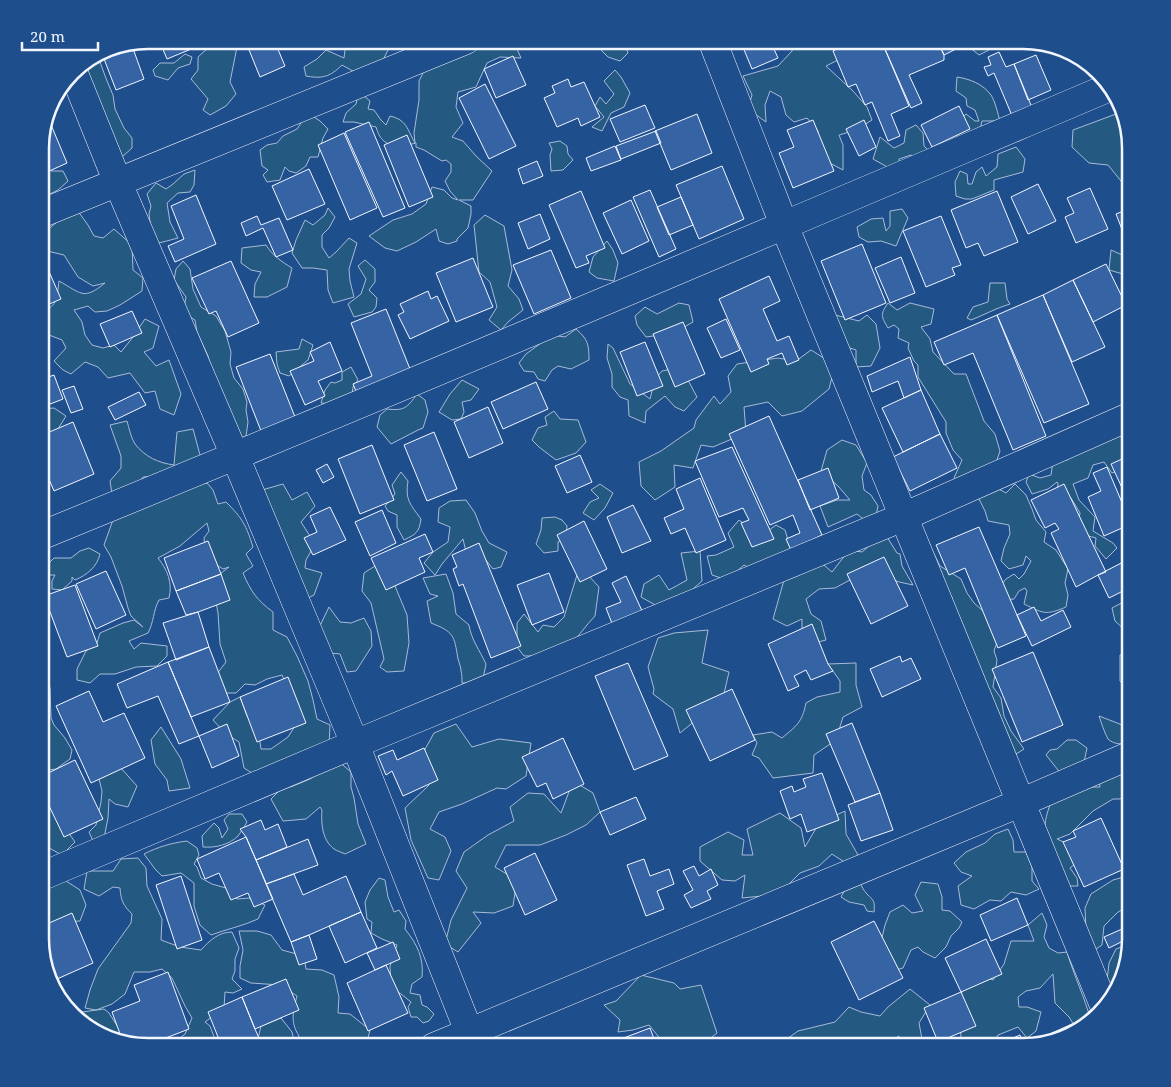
<svg xmlns="http://www.w3.org/2000/svg" width="1171" height="1087" viewBox="0 0 1171 1087" font-family="'Noto Serif',serif">
<style>
.green{fill:#245a82;stroke:#a8bbd7}
.building{fill:#3563a3;stroke:#f2f6ff}
.lines{fill:none;stroke-linecap:round;stroke-linejoin:round}
.minor-casing{stroke:#f2f6ff;stroke-width:29}
.minor{stroke:#1f4e8c;stroke-width:28}
.rim{fill:none;stroke:#f2f6ff;stroke-width:2.5}
</style>
<rect width="100%" height="100%" fill="#1f4e8c"/>
<path class="green" d="M210,40h25l2,7 -7,35 6,12 -10,12 -16,9 -7,-5 5,-11 -17,-20 7,-9v-13l12,-11z
M352,40h36l2,6 -9,18 -23,10 -16,-9c-12,12 -20,14 -36,11l-2,-9 13,-8 9,-9 18,8 1,-8z
M485,40h11l5,2 2,-2h18l-4,9 4,9 -21,-1 -13,6 -11,24 -18,5 -2,15 7,16 -11,14 11,4 13,15 16,15 -19,29h-14l12,6v8l-3,14 -11,11v2l-9,3 -9,-3 -3,-12 -20,13 -19,9 -12,-3 -16,-12 24,-16 19,-6 14,-10 6,-17 12,3 8,8 6,2 -8,-9 -5,-10 6,-9v-8l-5,-4 -4,1 -18,-11 -8,-3v-4l-21,5c-12,-7 -15,-8 -19,-21l-22,-5h-11l3,-9 10,-9 3,-12 11,9 -2,8 6,1 7,10 5,5 4,-9c17,4 17,13 25,27l-1,-10 5,-33v-19l9,-18 37,-18 15,3 4,-1z
M601,40h22l5,13 -8,8 -12,-4 -9,-9z
M796,40h75l-21,14 -24,12 27,25 14,16 5,13 -16,10 -17,5 4,10v25l-23,-12 -2,-27 -11,-13 -13,4 -8,-7 -5,-18 -11,-6 -5,14 1,17 -18,-13 4,-14 -9,-19 35,-10 14,-15z
M968,40h21v10l-10,5 -11,-9z
M97,54l10,27 6,14 2,14 9,19 8,10v10l-10,9 -35,-73 -1,-17 -3,-4z
M185,54l7,3 -2,7 -12,4 -10,12 -13,-4 -2,-6 7,-7h14z
M615,70l6,7 9,16 -6,14 -13,6 -9,18 -10,-4 12,-10 -9,-11 5,-9 6,7 8,-10 -10,-13z
M957,77c13,2 26,7 34,18 4,6 7,19 9,26h-18l-3,14 -20,7 -5,-15 12,-13 9,7h4l-4,-11 -8,-4 -1,-8 -10,-7z
M1116,114l15,38v45h-4l-6,-16 -13,-16 -19,-2 -17,-16 1,-17z
M311,115l9,6 8,8 -5,9 -5,19h-8l-4,9 -10,7 -7,-2 -4,-4 -5,13 -13,2 -4,-7 5,-5 -6,-4 -2,-16 7,-5 10,-2 6,-7 14,-7 6,-9z
M916,125l7,8 1,13 8,8 -13,7 -8,-6 -12,4 1,11 -9,-1 -18,-10 7,-22 14,11 10,-5 2,-13z
M560,141l7,5 1,8 5,6 -10,10 -12,1 -1,-16 2,-6 -3,-6z
M1016,147l9,12 -2,13 -29,8v10l-22,9h-7l-9,-3 -1,-14 5,-11 7,3 1,10h4l4,-12 6,-5 4,9 11,-9 1,-13z
M40,151l7,3 4,17h12l5,10 -10,9 -18,9z
M195,170l-1,15 -4,7 -12,1 -11,10 3,19 8,16 -19,5 -5,-2 1,-8 -4,-4 -2,-15 2,-8 -4,-12 9,-11 10,6 7,-5 11,-10z
M75,207l13,18 6,11 9,2 11,-9 18,16 1,25 10,8 -1,13 -22,14 -13,6 -12,1 -7,-6 -14,4 8,12 3,13 7,10 11,3 11,-3 7,7 12,-15 12,-18 14,7 -6,22 -9,4 12,14 13,-6 12,34 -7,21 -14,-6 -5,-18 -10,2 -15,-20 -22,5 -10,-11 -13,-5 -14,12 -8,-4 -9,-9 12,-13 -4,-8 -13,-5 -9,-9c0,-17 9,-14 15,-24 3,-5 3,-15 4,-21 22,12 24,20 46,2l-12,3 -15,-9 -14,-22 -21,-5 2,-18z
M328,208l7,9 -6,11 -7,7v12l7,11 7,-6 13,-14 8,5 -8,26 1,12 4,16 -21,6 -5,-13 -1,-20 -14,-2h-11l-10,-15 4,-13 9,-20 8,5 12,-10z
M902,209l6,9 -12,28 -15,-5 -13,1 -9,-5 -2,-10 14,-8 12,-1 3,13 4,-5v-15z
M485,215l19,11 8,44 -4,16 11,13 4,11 -15,12 -7,8 -12,-10 8,-13 -7,-25 -11,-10 -5,-47z
M607,241l6,9 5,13 -4,18 -17,-3 -8,-6 4,-15z
M266,245c6,10 16,17 26,23l-5,19 -20,10h-13l1,-13 6,-12 -10,-2 -10,-7 1,-15z
M1111,250l18,8 2,-1v43l-4,-4 3,-20 -21,-6z
M365,260l10,9v13l-6,8 8,8 -1,9 -4,5 -18,5 -6,-13 13,-10 5,-15 -8,-13z
M183,261l7,8 3,20 8,18 15,9 9,15 6,21 -1,12 4,14 9,11 4,13 -1,8 2,12 -2,14 -4,2 -8,-8 -21,-57 -5,-17 -11,-24 -2,-12 -12,-7 3,-16 -12,-17 2,-11z
M990,283h15l2,16 3,5c-14,4 -26,11 -39,16l-4,-2 6,-11 15,-5z
M679,303l10,2 4,17 -19,11 -28,4 -9,-12 -2,-9 10,-9 12,7z
M888,303l9,7 13,-7 24,6 -3,15 -10,3 9,12 3,13 21,22h12l18,47 11,13 5,17 -7,21 -31,13 -8,-7 8,-18 -9,-10 -7,-17v-11l-28,-45v-12l-4,-4 -6,-13 1,-5 -11,-5 1,-9 -5,-4 -6,3c-7,-12 -8,-13 0,-25z
M835,315l24,6 8,-6 9,9 4,24 -9,18 -15,1v-17l-12,-4z
M576,329c12,10 13,16 13,31l-18,9 -13,-3 -6,4 -7,11 -7,-2 -4,-7 -10,-1 -5,-8 7,-9 26,-19 13,2z
M302,339l11,6 -5,15 -19,16 -9,-3 -3,-9 -1,-12 23,-3z
M608,344l5,4 17,36 20,15 5,-20 7,-8 19,-4 16,30 -13,14 -9,-4 -10,-11 -19,15 -1,12 -16,-7 -1,-16 -8,-3 -8,-10v-13l-5,-16z
M811,350l24,15 -6,24 -27,22 -20,5 -14,-14 -24,5 2,26 -33,14 -12,-2 -8,23 -19,-3 1,22 -20,13 -14,-14 -2,-24 22,-11 33,-23 2,-8 18,-24 6,8 11,-12 -3,-16 9,-12 41,-6 18,3z
M351,367l7,13 -5,7 -1,7 -12,11 -19,-2 4,-13 6,-8 4,1 7,-3v-8z
M462,380l17,9 -8,11 -9,2 2,10 -3,7 -9,1 -13,-8 11,-18z
M417,394l8,6 3,12 -5,16 -5,2 -27,14 -14,-17 3,-12 7,-6c17,2 20,-1 30,-15z
M54,408l12,8 -8,13 -18,11v-31z
M554,411l6,8 18,1 8,22 -10,11 -20,7 -17,-13 -7,-7 6,-12 9,-3 -2,-8z
M127,421c2,7 4,17 8,23 10,13 24,19 39,21l3,-33 16,-3 7,26 -17,19 -40,3 -6,9 -25,8 -2,-13 11,-13v-12l-11,-31z
M1121,435l4,17v16l-13,5 -8,-11 -11,3 -5,13 -15,6 6,16 16,17 -2,14 20,12 4,5 -11,11 -11,-13 1,-8 -19,-5 3,-20 -9,-15 -14,-5 1,-10 -1,-1 -9,7 -16,5 -6,-12 3,-8 11,4 11,-3 2,-14 14,-1 12,-8z
M842,440l14,5 11,18 -5,13 2,14 7,5 7,11 -2,10 -10,5 -9,-7 -29,13 -8,-21 17,-6h13l-12,-14 -17,-15 6,-21z
M401,472l7,9c-3,19 2,23 13,38 -2,14 -5,15 -17,21l-7,-13v-12l-9,-4 -3,-5 10,-12 -3,-9z
M207,483l6,7 5,14 8,-2c17,17 20,23 27,45l-7,7 7,12 -10,7c8,19 14,27 30,39v18l14,7 10,19 11,25 5,19 4,19 13,6 -1,21 -74,29 -11,-7 -5,-26 -13,-8 -13,-14 17,-18 10,-5 7,19 11,12 3,21h10l17,-12 12,-19 -18,-43 -15,4 -12,6 -10,-1 -9,9h-15l-5,-18 10,-13 -6,-18 -2,-31 -6,-33 17,-13 -6,2 -17,-11 -2,-20 5,-7 -2,-8 -27,23 -22,12c9,11 15,25 11,40l-10,2c-6,11 -5,22 -11,33l-19,8 5,8 7,-6 26,3v10l-10,10 -21,1 -21,7h-15l-10,9 -13,-3v-11l9,-18 11,-8 3,-10 23,-10 11,-3 9,7 -12,-11 -3,-8 -6,-22 -11,-29 -7,-12 9,-25 73,-33z
M988,483l18,10 9,-9 11,11 6,14 4,11 10,12 -2,10 12,8 12,19 -3,14 3,12 -2,12c-21,9 -23,6 -42,-3l3,-13 -2,-3 -6,3 -5,8 -11,1 -6,-10 9,-11 8,-5 5,5 5,-5 7,-13 -5,-5 -3,9 -14,4 -8,-8 3,-13 6,-14 -1,-9 -21,-4 -3,-10 -6,-12z
M283,484l9,16 15,-8 8,14 -14,16 14,22 -9,16 -1,8 17,5 -8,22 -10,5 -42,-110z
M600,484l13,9 -8,15 -11,12 -11,-7 7,-11 9,-4 -8,-8z
M466,500l9,13 7,18 7,12 18,9 -6,15 -8,2 -8,-10 -19,-7 -3,-13 -21,25 -7,11 -11,-12 9,-11 15,-10 2,-15 -12,-5 1,-14 11,-7z
M555,517l7,3 5,6 -1,11 -8,5v9l-14,2 -8,-9 5,-14 1,-12z
M739,520l22,16 15,-11 9,5 6,20 -38,20 -9,-5 -17,15 -15,-5 -5,-19 9,-1 18,-8 -6,-14z
M925,536l15,30 21,13 6,14 7,10 28,25 -8,23 3,9 -4,27 8,11 3,18 7,15 13,18 -11,7 -62,-140 1,-19 -22,-16z
M887,537l10,16 3,1 2,12 11,19 -14,-3 -24,-9h-12l-28,15 -16,1 -13,10 5,15 10,7 5,19 -24,6v-27l-15,7 -14,-7 11,-39c16,-3 22,-9 33,-21l15,13 17,-22 13,2 13,-11z
M89,548l11,6c-3,13 -13,21 -25,26l-3,-3v4l-10,9 -10,-1v-8l3,-6h-8l-7,6v-14l4,1 10,-10h17l9,-7z
M700,551l2,30 -27,24 -16,2 -18,-10 3,-13 15,-9 10,15 18,-10 -6,-27z
M375,566l20,20 12,29 2,28 -5,28 -17,1 -7,-5 4,-8 -13,-56 -9,-12 2,-18z
M446,574l7,19 3,21 13,11c2,14 11,26 17,39l-3,15 -12,4h-9c0,-4 0,-9 -1,-12 0,-4 -2,-8 -3,-12 -4,-24 -4,-27 -27,-36l-4,-22 11,-5 -8,-2 -7,-16z
M587,574l12,13 -4,29c-10,10 -17,22 -28,32l-7,-4 -4,12h-32l-7,-9v-24l7,-9 14,18 5,-7 11,2 10,-10 13,-42z
M1131,598v13l-4,1 4,11v3l-6,4 -10,-9 -3,-13z
M329,607l11,15 11,1 13,-5 7,13 1,15 -16,25 -9,1 -7,-18 -12,-1 -11,-21z
M708,630l-6,33 27,9 -6,26 -43,35 -7,-24 -20,-15 1,-5 -6,-22 10,-29 16,-5z
M1130,649l1,1v45l-11,-14v-26z
M40,661l10,27 1,30 3,7 11,13 7,12 -2,9 -14,10 -16,2z
M856,663v22l6,22 -19,10 -7,23 -22,15 -1,18 -40,5 -14,-20 -7,-3 5,-12 -4,-8 19,-3 10,6c14,-12 20,-15 24,-35l11,-6 23,-5v-11l-12,-17z
M1099,716l31,12 1,-1v14c-6,4 -17,4 -23,-2 -3,-5 -7,-17 -9,-23z
M456,724l16,23 27,-8 32,4 -5,33 -20,13 -9,-1 -35,16 -23,8 -9,17 15,8 6,14 -12,29 -11,-2 -17,-38 -6,-32 24,-23 -11,-23 16,-29z
M161,727l20,32 9,29 -21,3 -2,-11 -12,-16 -4,-24z
M1067,740h9l11,8 -3,14 -22,13 -16,-20 4,-5 7,-1z
M111,757l26,29 -9,21 -13,-3 -6,-5 -1,19 -4,20 -10,5 -5,-11 7,-7 5,-23 1,-11 -4,-16z
M337,760l14,12v15l3,11 4,26 8,20 -21,10c-4,-2 -8,-3 -11,-5 -12,-9 -13,-26 -12,-39l-2,-3 -14,12 -23,2 -12,-22 9,-9 13,-4 17,-7z
M1110,764l21,12v12l-2,5 -9,6h-7l-20,12 -23,23 -13,5 18,8 5,13 -10,8 7,10 1,8h-10c-8,-16 -24,-43 -23,-61 1,-12 6,-23 11,-33l34,-5h10l-1,-10z
M573,781l20,12 7,19 -14,13 -20,10 -26,10h-34l-11,22 22,13 -4,26 -19,7 -21,-1 8,11 -23,29 -13,-8 6,-24 16,-32 -11,-17 8,-19 24,-17 26,-14 -4,-14 18,-14 16,1 17,19z
M40,794l6,6 29,42 -13,13 -13,-7 -9,-17z
M845,811l1,23 12,21 -9,10 -17,-11 -13,12 -19,7 -18,18 -20,5 -20,2 3,-23 -10,6 -13,-1 -22,-19v-14l28,-15 16,8 -2,15h11l-6,-26 33,-16 21,15 4,19 14,-24z
M229,814h13l5,8c-3,5 -6,10 -9,14 -9,9 -23,12 -35,11l-1,-11 12,-13 5,5 3,10 6,-9 -4,-9z
M1008,829l5,11 1,12h12l6,15v14l7,8 -13,6 -15,-3 -10,9 -11,-1 -16,9 -13,-4 -3,-19 14,-10 -11,-4 -7,-9 12,-11 19,-9 10,-9z
M187,841l10,7 2,7 -5,9 3,3 4,11 11,6 14,4 11,11 12,-1 16,7 -7,14c-15,7 -31,10 -47,16l-11,-10 -6,-19v-23l-13,-10 -19,3 -7,-7 -11,-15c14,-7 27,-11 43,-13z
M138,858l8,10 1,18 15,33 -1,21 19,7 21,3c9,-10 18,-18 31,-18l7,16 -4,11v12l-3,8 10,10 -9,4 -8,-1 -1,16 -19,14 5,4 8,21h-42l-2,-4 11,-9 7,-16 -7,-12 -13,-28 -10,-9 -12,3h-16l-9,22 -13,10 -16,6 -11,-2 5,-18 8,-21 33,-46 1,-9c-9,-9 -11,-13 -12,-26l-7,-1 -14,9 -15,-7 3,-18h26l8,-12z
M1131,875v30l-13,7 -14,14 -2,19 -6,4 -8,-1 -2,-18 -1,-22 6,-14 22,-14z
M379,878l6,2 3,17 6,15 5,-2 7,11 -1,8c12,15 19,29 17,48l-10,7 -2,9 10,2 2,10 5,2 7,7 -5,7 -6,2 -6,-6h-6l-3,-10 3,-5 -10,-8 -10,-7 -1,-21 7,-21 -15,-6 -11,-6 1,-11 -5,-3 -2,-17 5,-12z
M63,879l17,11 6,15 -6,16 -16,1 -15,4 -9,-7v-35z
M921,882l17,2 4,13v13l8,1 12,11 -3,6 -8,8 -5,11 -11,11 -12,-6 -5,-5 -7,3 -8,18 -15,4 -9,-22 6,-25 5,-13 13,-7 9,8 11,-2 -8,-16z
M860,883c2,4 4,8 7,11 7,7 8,7 7,18l-7,-1 -3,-6 -15,-3 -8,-5 6,-11z
M1042,913l5,12 -3,12 5,11 9,5 9,-1c7,24 18,46 24,69l-14,9 -8,-13 -14,-14 -2,-29 -13,14 -14,3 -8,6 1,10h8l14,5 -5,19 -9,7 -9,-11 -20,8 -7,12h-3l-11,-7 -16,1 -1,-40 5,-25 14,-3 14,7 11,-16 7,-23h23l-6,-16z
M239,931h18l14,4 11,15 22,6 2,13 16,1 12,5 5,22 -1,16 12,1 20,16 -2,8 4,4 -4,5h-112l5,-21 20,-8 11,14 3,13 4,-9c-9,-14 -6,-24 -2,-40l-17,-11 -29,-2 -11,-5v-12l3,-16z
M1130,944l-7,37 -9,12 -7,-12 2,-18 7,-14z
M641,975l33,8 6,6 21,-4 16,48 -17,14h-36l-2,-6 -13,-16 -16,5 -15,2 2,-12 -16,-15 12,-4z
M910,989l20,16 -11,18 3,16 -13,4 -11,-7 -5,11h-117l22,-16 37,-9 14,-15 12,5 19,4 8,-9z
M104,1009l5,4 19,30 -22,-4 -20,-14 -4,-13z"/>
<path class="building" d="M148,40h65l-46,19 -7,-17 -13,6 -3,-7z
M245,40h29l11,26 -25,11z
M740,40h30l8,18 -26,11z
M857,40h24l28,66 -18,8 9,22 -12,5 -16,-39 -7,3 -9,-21 -8,3 -15,-36z
M881,40h56l7,15v5l-35,15 13,28 -11,5z
M937,40h37l-30,15z
M131,43l13,36 -28,11 -15,-39 6,-3z
M999,52l7,15 8,-3 19,46 -20,8 -19,-45 -6,3 -4,-9 7,-2 -3,-8z
M1036,55l15,35 -23,10 -14,-36z
M513,56l13,29 -30,13 -12,-29z
M568,79l3,8 13,-5 16,35 -19,9 -3,-8 -21,9 -13,-29 11,-5 -3,-7z
M485,84l31,62 -27,13 -30,-61z
M645,105l10,23 -35,14 -10,-23z
M959,106l11,23 -38,18 -11,-22z
M697,114l15,39 -41,17 -16,-39z
M49,120l18,43 -22,10 -5,-12v-21l5,-18z
M813,120l21,51 -41,17 -14,-35 15,-6 -7,-17z
M864,120l12,27 -17,9 -13,-27z
M369,122l36,86 -22,9 -38,-85z
M656,131l5,12 -40,16 -5,-13z
M344,133l33,75 -27,12 -32,-75z
M407,135l26,62 -24,10 -25,-62z
M615,146l6,14 -30,11 -5,-13z
M537,161l6,15 -20,8 -5,-15z
M722,166l22,53 -45,20 -23,-54z
M309,169l16,35 -38,16 -15,-34z
M1038,184l18,37 -28,13 -17,-37z
M1090,188l18,41 -32,14 -11,-26 9,-4 -7,-15z
M650,190l26,59 -17,8 -26,-60z
M581,191l24,57 -19,8 3,7 -13,5 -27,-63z
M997,191l21,51 -34,14 -6,-13 -12,5 -15,-38z
M196,195l20,49 -41,18 -7,-16 16,-7 -13,-33z
M681,197l12,28 -24,10 -12,-28z
M631,200l18,41 -27,13 -19,-41z
M1131,208v42h-1l-14,-36z
M540,214l10,25 -22,10 -10,-26z
M257,216l4,9 18,-7 14,32 -17,7 -13,-29 -17,8 -5,-13z
M941,216l20,49 -9,3 3,7 -29,12 -23,-56z
M862,244l24,59 -41,17 -24,-59z
M551,250l20,48 -37,16 -21,-49z
M40,251l21,48 -21,9z
M901,257l14,36 -25,10 -15,-35z
M473,258l20,49 -37,15 -20,-49z
M231,261l28,62 -31,14 -12,-26 -7,3 -17,-36z
M1106,264l20,41 -33,17 -20,-42z
M769,276l11,25 -17,8 14,32 12,-5 10,24 -12,5 -5,-12 -15,6 2,5 -18,8 -32,-73z
M1073,280l32,67 -33,15 -29,-67z
M428,291l3,8 6,-3 12,25 -39,18 -12,-24 6,-3 -4,-8z
M1043,295l46,109 -45,19 -47,-108z
M386,309l26,65 -54,22 -5,-12 19,-8 -21,-53z
M132,311l10,22 -32,14 -10,-23z
M997,315l49,121 -33,14 -40,-97 -29,12 -10,-23z
M726,319l14,31 -19,8 -14,-30z
M683,322l22,52 -30,13 -22,-53z
M40,340l8,19 -8,3z
M330,342l12,29 -24,10 7,15 -20,9 -15,-34 24,-10 -4,-9z
M645,342l18,44 -26,10 -17,-44z
M270,354l27,68 -34,14 -27,-69z
M910,357l11,33 -17,8 -6,-17 -26,11 -5,-16z
M54,375l9,24 -23,9v-28z
M536,382l12,27 -45,20 -12,-27z
M74,386l9,23 -12,4 -9,-23z
M921,390l19,44 -37,18 -21,-44z
M139,392l7,13 -31,15 -7,-13z
M488,407l15,36 -34,15 -15,-36z
M769,416l53,119 -31,15 -5,-11 14,-6 -7,-18 -23,10 -41,-91z
M73,422l21,52 -40,17 -14,-33v-22z
M434,432l23,57 -30,12 -23,-56z
M940,434l17,34 -47,23 -17,-34z
M372,445l22,55 -34,14 -22,-55z
M732,447l42,92 -22,8 -11,-24 8,-3 -6,-12 -24,9 -24,-56z
M580,455l12,27 -25,11 -12,-27z
M1131,455v31l-8,4 -12,-26z
M327,464l7,13 -11,6 -7,-13z
M1107,467l24,57 -27,12 -16,-39 13,-6 -8,-18z
M828,468l11,30 -29,12 -12,-30z
M700,478l26,62 -30,13 -11,-25 -14,6 -7,-16 20,-9 -8,-20z
M1064,484l42,88 -8,3 -22,12 -25,-54 8,-4 -4,-6 -10,5 -14,-28z
M633,505l18,36 -29,12 -15,-36z
M330,507l16,33 -33,15 -9,-17 13,-6 -7,-16z
M382,510l14,33 -26,13 -15,-34z
M584,521l23,48 -27,13 -23,-47z
M979,527l47,109 -28,12 -33,-80 -16,7 -13,-30z
M425,534l8,18 -14,6 6,14 -39,18 -15,-32z
M208,541l13,33 -45,17 -12,-33z
M479,543l42,103 -30,12 -28,-74 -4,2 -6,-17 4,-2 -5,-12z
M884,557l24,49 -37,18 -24,-50z
M1131,558v29l-22,11 -11,-23z
M106,571l20,44 -30,14 -20,-45z
M549,573l15,39 -32,13 -15,-40z
M221,574l9,26 -32,12 -12,3 -10,-24z
M626,576l17,37 -30,13 -7,-18 15,-6 -9,-19z
M75,585l23,61 -31,11 -23,-61z
M1034,607l7,14 22,-11 8,17 -39,19 -15,-31z
M198,612l11,35 -33,13 -13,-37z
M812,624l16,40 5,7 -22,9 -5,-10 -12,6 5,10 -11,5 -20,-47z
M209,647l21,55 -39,15 -23,-55z
M1033,652l30,73 -41,17 -30,-73z
M900,656l2,6 9,-4 10,21 -39,18 -12,-28z
M168,662l31,74 -20,8 -21,-48 -31,12 -10,-24z
M628,663l40,93 -34,14 -39,-94z
M288,677l18,46 -49,19 -17,-45z
M732,689l23,51 -45,21 -24,-51z
M89,691l14,31 21,-9 21,45 -54,25 -35,-77z
M852,723l28,70 -25,9 -29,-68z
M227,724l12,32 -27,12 -13,-32z
M563,738l21,46 -31,15 -7,-16 -9,4 -15,-30z
M424,748l14,32 -35,16 -11,-25 -6,4 -8,-19 15,-6 4,10z
M75,760l28,59 -39,18 -24,-50v-10z
M822,773l17,47 -32,12 -6,-18 -11,5 -10,-28 12,-5 2,6 12,-5 -3,-8z
M880,793l13,37 -32,11 -13,-36z
M636,797l10,22 -36,16 -10,-23z
M1101,818l23,51 -40,18 -21,-45 13,-5 -3,-6z
M261,820l4,10 13,-6 9,23 -31,13 -10,-23 -6,-8z
M40,823l6,14 -6,2z
M246,837l27,62 -19,8 -6,-14 -17,7 -12,-27 -14,6 -8,-20z
M308,839l10,26 -52,19 -10,-24z
M535,853l22,47 -32,15 -21,-47z
M644,859l6,17 19,-7 5,15 -17,7 7,18 -18,7 -19,-51z
M694,866l5,10 12,-7 7,16 -11,6 4,8 -20,9 -7,-13 9,-5 -10,-19z
M294,874l9,21 43,-19 15,36 -52,23 -18,7 -25,-58z
M181,876l21,64 -25,9 -21,-64z
M1017,898l11,27 -37,16 -11,-26z
M361,912l16,36 -32,15 -16,-37z
M72,913l21,50 -36,16 -17,-39v-13z
M874,921l29,57 -44,22 -28,-58z
M1131,925v14l-3,14 -5,-12 -14,7 -5,-11z
M309,935l8,24 -18,6 -8,-23z
M986,939l16,35 -41,18 -16,-34z
M393,942l7,17 -25,11 -8,-17z
M386,965l22,48 -40,18 -21,-48z
M168,972l21,57 -26,10 3,8h-18l-3,-1 -1,-1 -2,1 -19,-4 -11,-30 28,-11 -6,-16z
M286,979l13,31 -44,19 -13,-32z
M961,992l15,34 -38,16 -14,-34z
M242,997l13,32 8,18h-41l-14,-35z
M1072,1024l3,8 -10,7 -35,8h-32l-1,-2 23,-10 5,10z
M650,1028l7,19h-33l-3,-8z"/>
<g class="lines">
<g class="minor-casing">
<path id="minor" d="M712,40l72,185 321,783
M73,71l45,112 117,273 120,288 120,303
M40,214l426,-174
M40,536c358,-146 714,-298 1070,-449
M40,877l315,-133 548,-227 228,-101
M434,1047l586,-244 111,-48"/>
</g>
<use href="#minor" class="minor"/>
</g>
<path d="M0 0H1171V1087H0ZM148 49H1023A99 99 0 0 1 1122 148V939A99 99 0 0 1 1023 1038H148A99 99 0 0 1 49 939V148A99 99 0 0 1 148 49Z" fill="#1f4e8c" fill-rule="evenodd"/>
<path class="rim" d="M148 49H1023A99 99 0 0 1 1122 148V939A99 99 0 0 1 1023 1038H148A99 99 0 0 1 49 939V148A99 99 0 0 1 148 49Z"/>
<path d="M22 42v8h76v-8" fill="none" stroke="#f2f6ff" stroke-width="2.5"/>
<text x="30" y="42" font-size="15" fill="#f2f6ff" stroke="#1f4e8c" stroke-width="4" paint-order="stroke">20 m</text>
</svg>
